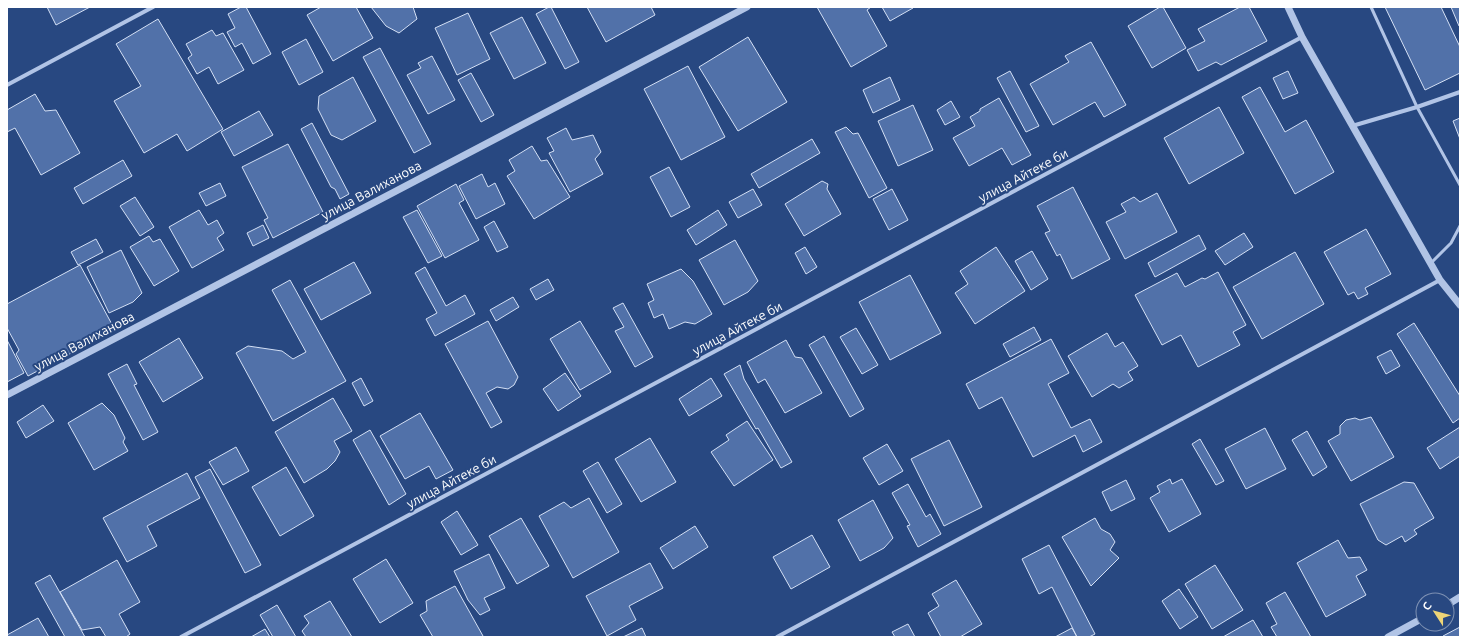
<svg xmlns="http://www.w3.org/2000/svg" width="1467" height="644" viewBox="0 0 1467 644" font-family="Ubuntu,sans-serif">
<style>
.building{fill:#5171a9;stroke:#d4e0f5}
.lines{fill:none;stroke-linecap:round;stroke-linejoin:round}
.service{stroke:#b1c4e6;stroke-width:3}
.minor{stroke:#b1c4e6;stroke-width:4}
.tertiary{stroke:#b1c4e6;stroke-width:7}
.labels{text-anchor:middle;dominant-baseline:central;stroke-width:4;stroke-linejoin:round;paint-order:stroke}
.street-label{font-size:13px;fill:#fff;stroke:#284881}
</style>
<rect width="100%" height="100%" fill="#284881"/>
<path class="building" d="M47,7h43l-34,18z
M241,7h5l25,47 -18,10 -11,-21 -7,4 -8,-15 8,-4 -7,-14z
M321,7h35l17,31 -40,23 -26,-46z
M371,7h42l4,12 -18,14 -13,-7z
M549,7h2l28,55 -14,7 -29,-55z
M587,7h64l4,8 -49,27z
M817,7h54l-4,3 20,36 -36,21z
M882,7h30l1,1 -23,13z
M1160,7h3l23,41 -34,20 -24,-42z
M1240,7h9l18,34 -46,24 -5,-3 -18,9 -11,-21 18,-9 -7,-12z
M1385,7h56l19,40v26l-35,17z
M1451,7h9v19h-1z
M468,13l22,46 -33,16 -22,-47z
M522,17l24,46 -32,16 -24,-46z
M158,19l65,110 -36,22 -10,-17 -33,19 -30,-52 27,-15 -25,-42z
M212,30l4,6 7,-3 21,37 -26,14 -9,-17 -12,7 -9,-16 4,-3 -6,-11z
M748,37l39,65 -49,29 -39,-64z
M306,39l17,33 -24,13 -17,-33z
M1091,42l35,63 -22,12 -9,-15 -42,23 -23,-41 39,-22 -4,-6z
M380,48l51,96 -17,9 -51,-96z
M432,56l23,44 -27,14 -21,-39 14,-7 -3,-5z
M688,66l37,71 -44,23 -37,-71z
M1010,71l29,55 -13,6 -29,-54z
M1288,71l10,22 -15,6 -10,-21z
M471,73l23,42 -13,7 -23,-42z
M353,77l23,44 -34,19 -11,-5 -13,-26 1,-13z
M890,77l10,23 -27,13 -10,-23z
M1260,87l25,45 21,-12 28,52 -39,22 -53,-97z
M35,94l10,17 11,-1 24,43 -39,22 -26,-47 -8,4v-22z
M999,98l32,57 -19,10 -10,-17 -33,18 -16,-28 22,-12 -5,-9 10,-6v-2z
M951,101l9,16 -15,8 -8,-15z
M913,105l20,45 -35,16 -20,-45z
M1219,107l25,46 -55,31 -25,-46z
M259,111l14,24 -39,21 -13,-24z
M1460,118v21l-7,-18z
M312,123l37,71 -9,5 -5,-10 -4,-2 -30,-58z
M846,127l7,7 5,-1 29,55 -18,10 -34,-66z
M566,128l6,12 21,-5 8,17 -6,7 8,15 -33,18 -21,-39 5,-2 -7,-13z
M812,139l8,14 -61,35 -8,-14z
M288,144l35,68 -50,26 -9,-18 4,-2 -26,-51z
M532,146l9,15 6,-1 23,37 -36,22 -27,-43 8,-5 -6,-11z
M123,160l9,16 -49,28 -9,-16z
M669,167l21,40 -19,10 -21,-40z
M482,174l6,13 7,-4 10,21 -29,15 -17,-33z
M822,181l6,3 -1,5 14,25 -37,22 -19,-32z
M220,183l6,13 -20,10 -7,-13z
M456,184l8,16 -5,3 20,37 -34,18 -28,-52z
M1073,187l37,72 -38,20 -12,-25 -3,2 -12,-23 5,-2 -13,-25z
M753,189l9,16 -24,13 -9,-16z
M892,189l16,31 -19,10 -16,-31z
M1157,193l20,39 -52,27 -19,-37 20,-10 -5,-8 13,-7 6,5z
M135,197l19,30 -14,9 -20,-30z
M199,210l9,15 9,-5 7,13 -7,5 7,12 -32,18 -23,-41z
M417,210l25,46 -14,7 -25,-46z
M718,210l9,15 -31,20 -9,-15z
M494,221l14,26 -11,5 -13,-25z
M263,225l6,13 -16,8 -6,-13z
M1366,229l25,45 -26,14 3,6 -10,5 -4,-7 -6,3 -24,-43z
M1244,233l9,14 -28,18 -10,-14z
M1199,235l7,14 -51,28 -7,-14z
M149,236l4,6 7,-3 19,32 -25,15 -24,-39z
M96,239l7,13 -25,13 -7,-13z
M735,240l23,41 -10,11 -24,13 -25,-45z
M805,247l12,20 -11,7 -11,-21z
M996,247l29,44 -50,33 -20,-31 13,-9 -8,-13z
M121,250l21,43 -9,9 -24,11 -22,-46z
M1032,251l16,28 -17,11 -16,-29z
M1295,252l29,52 -62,35 -29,-52z
M354,262l17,31 -50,27 -17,-31z
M80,265l35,65 -87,46 -12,-22 3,-4 -12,-22v-24z
M425,267l21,39 19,-11 10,19 -40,22 -9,-17 11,-6 -22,-40z
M681,269l12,12 19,33 -17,10 -10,-2 -16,7 -6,-15 -9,4 -6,-15 6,-3 -7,-16z
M1218,272l28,53 -13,7 7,13 -42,22 -17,-32 -19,10 -27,-50 42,-22 8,14 17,-9 3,1z
M910,275l31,58 -51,27 -31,-58z
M548,279l6,11 -18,10 -6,-11z
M290,280l56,101 -73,40 -37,-68 12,-7 34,5 11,8 13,-7 -34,-62z
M513,297l6,10 -23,14 -6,-11z
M623,303l30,54 -18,10 -20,-36 9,-4 -11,-19z
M488,321l30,56 -4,8 -6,4 -11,-2 -11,6 16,29 -11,6 -46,-84z
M580,321l31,51 -31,18 -30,-51z
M1414,323l46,73v22l-7,5 -56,-89z
M1034,327l7,13 -31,17 -7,-13z
M856,328l22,37 -16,9 -22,-37z
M1107,333l8,14 8,-5 15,24 -10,6 5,8 -14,8 -6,-4 -21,13 -24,-41z
M824,336l40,73 -14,8 -41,-72z
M179,338l24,40 -40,24 -24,-40z
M1051,339l18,34 -21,11 23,44 19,-9 12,23 -19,10 -8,-17 -42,22 -31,-60 -23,12 -13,-25z
M7,340l17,33 -17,9z
M786,340l9,17 7,1 20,35 -37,20 -20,-34 -7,4 -11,-21z
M1391,350l9,16 -14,8 -9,-17z
M127,364l10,20 -3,1 24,47 -15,8 -35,-66z
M740,365l4,14 48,83 -11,6 -23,-40 -2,1 -32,-55z
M565,373l16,23 -23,15 -15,-22z
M361,378l12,23 -9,5 -12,-23z
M711,378l11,18 -33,20 -10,-17z
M333,398l19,33 -18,10 6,11 -5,9 -8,8 -23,14 -29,-51z
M102,403l12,12 11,23 -2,4 5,9 -34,19 -26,-47z
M43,405l11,16 -28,17 -9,-16z
M420,413l33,57 -17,9 -7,-13 -24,13 -25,-43z
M1371,417l23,40 -43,24 -23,-40 12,-7v-8l6,-6 9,-2 5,2z
M747,421l26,39 -39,26 -23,-34 18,-12 -3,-5z
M1460,427v29l-20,13 -13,-21z
M1265,428l21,41 -40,20 -21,-40z
M370,430l36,64 -17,11 -36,-65z
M1307,431l20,36 -14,9 -21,-36z
M650,438l26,44 -35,20 -26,-43z
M1200,439l24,42 -8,4 -24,-41z
M949,440l33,67 -38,19 -33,-67z
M887,444l16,27 -24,14 -16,-27z
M236,447l13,24 -26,14 -14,-23z
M598,462l24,42 -15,9 -24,-42z
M286,467l28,49 -34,20 -28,-49z
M210,469l51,96 -16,8 -50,-96z
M187,473l13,25 -53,28 10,20 -30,16 -24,-44z
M1170,479l2,5 10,-5 19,35 -32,18 -19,-34 10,-6 -3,-6z
M1126,480l9,19 -24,12 -9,-19z
M1404,482l10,1 20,35 -20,12 3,4 -12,8 -3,-6 -16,9 -8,-5 -18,-36z
M908,484l18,33 4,-3 11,20 -23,13 -11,-21 3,-1 -18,-32z
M589,498l30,54 -46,26 -34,-62 25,-14 7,6z
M873,500l20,38 -9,10 -24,13 -22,-41z
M457,511l21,34 -17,10 -20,-33z
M521,518l28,48 -32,18 -28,-48z
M1095,518l6,11 9,5 5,8 -5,8 9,8 -28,28 -29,-49z
M695,526l13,21 -35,22 -13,-21z
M812,535l18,32 -39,22 -18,-32z
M1338,540l10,18 12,-1 7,13 -11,6 10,19 -40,22 -29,-54z
M1049,545l46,89 -6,3h-12l-25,-50 -13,7 -17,-35z
M489,554l16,34 -21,10 6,12 -10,5 -12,-15 -14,-29z
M386,559l27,44 -33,20 -27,-44z
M117,560l23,42 -21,12 11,20 -4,3h-20l-6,-10 -18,3 -22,-38z
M650,563l13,25 -34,18 7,14 -29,16 -21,-40z
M1215,565l28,45 -31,19 -27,-45z
M50,575l35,62h-20l-30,-54z
M956,580l26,44 -22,13h-19l-13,-24 11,-7 -7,-12z
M455,586l28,50 -1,1h-49l-13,-22 7,-4 -1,-10z
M1179,589l19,28 -18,12 -18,-28z
M1285,592l26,45h-34l-6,-10 6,-3 -11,-21z
M330,601l22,36h-46l-4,-6 7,-8 -5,-7z
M277,605l19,32h-23l-13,-22z
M38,618l11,19h-42v-2z
M1253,620l10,17h-40z
M908,624l7,13h-20l-3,-5z
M1460,627v10h-16l-1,-1z
M642,628l4,9h-23z
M1072,628l5,9h-22z
M265,629l5,8h-19z"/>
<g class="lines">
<path class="service" d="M1371,7l46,100 43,78
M1431,263l20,-20 9,-17"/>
<path class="minor" d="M7,85l146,-78
M1352,126l65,-19 43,-15
M181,637l1121,-600
M777,637l663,-357"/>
<path class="tertiary" d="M1288,7l14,30 138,243 20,25
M7,395l740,-388
M1447,605l13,-8
M1388,637l35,-19"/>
</g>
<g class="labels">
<g class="street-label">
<text transform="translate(1023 175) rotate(-28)">улица Айтеке би</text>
<text transform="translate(371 190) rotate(-28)">улица Валиханова</text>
<text transform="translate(737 328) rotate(-28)">улица Айтеке би</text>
<text transform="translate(84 341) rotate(-28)">улица Валиханова</text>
<text transform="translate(451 481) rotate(-28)">улица Айтеке би</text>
</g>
</g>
<rect width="1467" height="644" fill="none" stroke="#ffffff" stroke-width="16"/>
<g transform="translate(1435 612) rotate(306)"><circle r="19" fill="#284881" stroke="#7e91b3"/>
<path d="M0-3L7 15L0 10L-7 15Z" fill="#edd477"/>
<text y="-6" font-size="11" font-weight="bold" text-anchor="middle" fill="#ffffff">С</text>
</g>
</svg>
